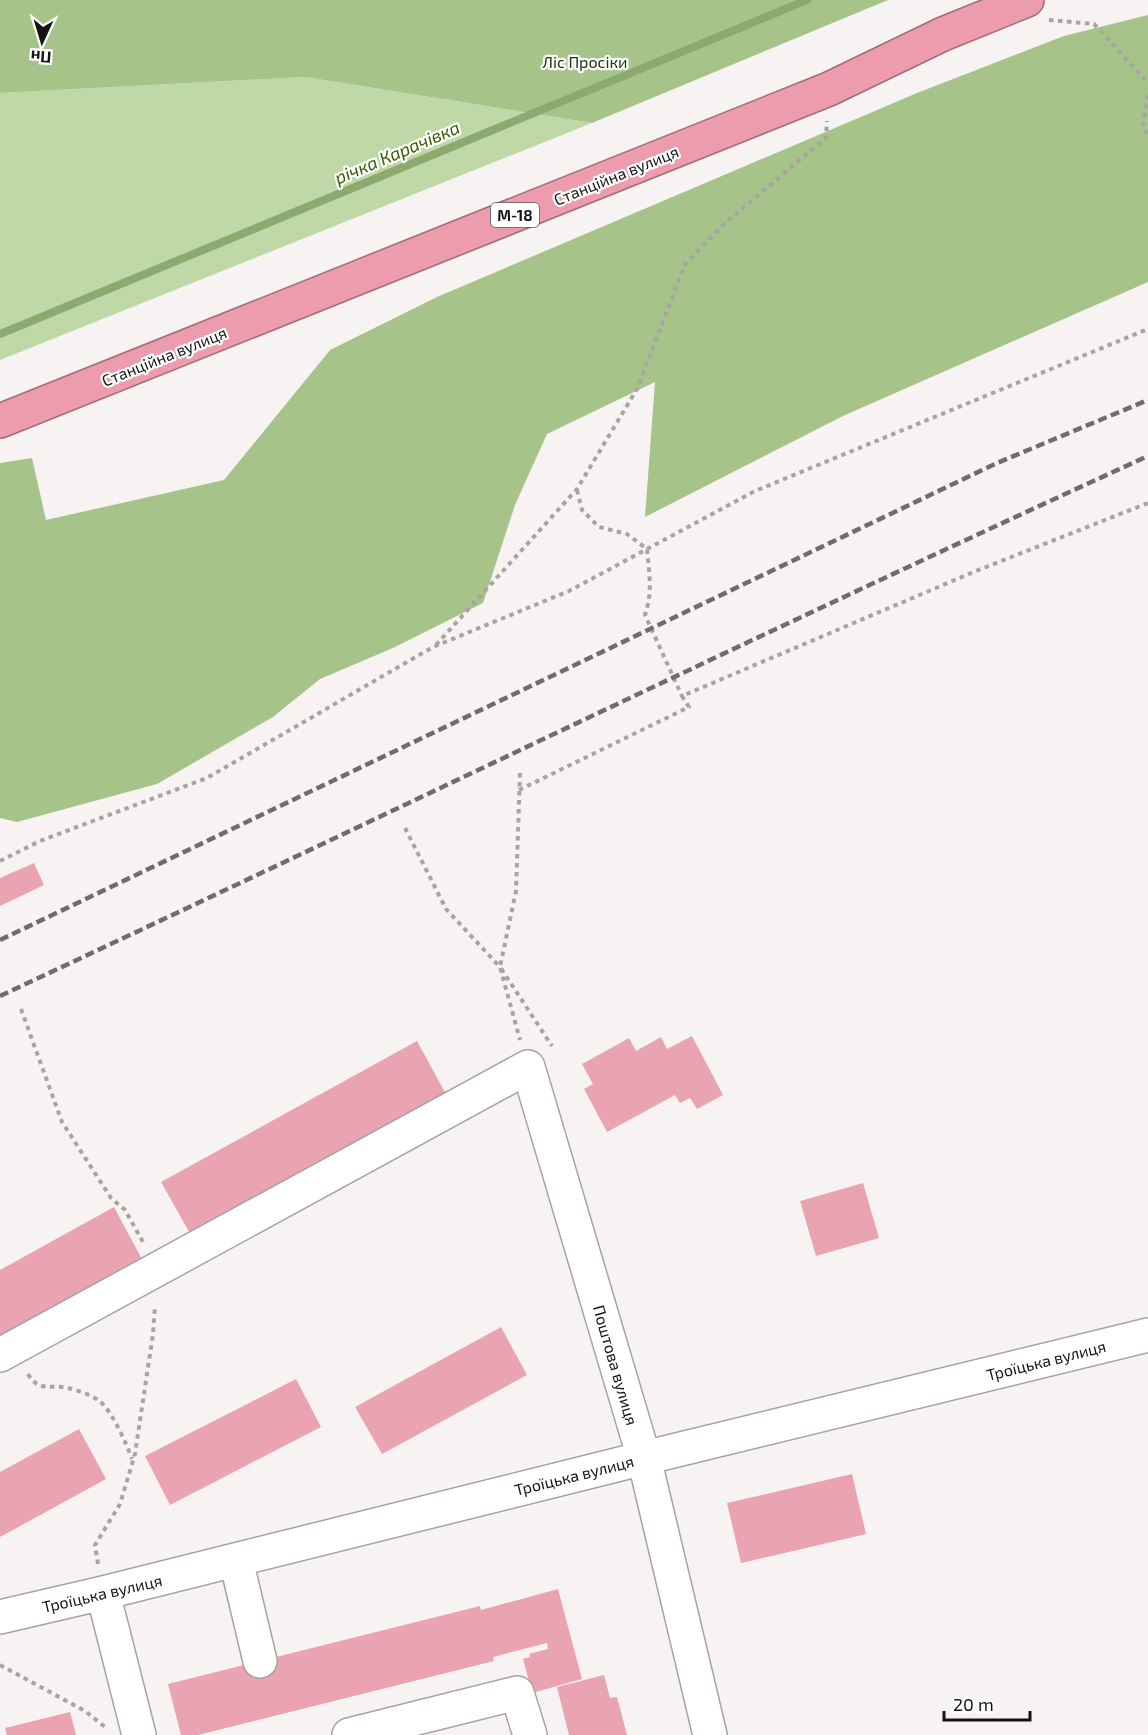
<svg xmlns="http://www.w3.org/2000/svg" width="1148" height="1735" viewBox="0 0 1148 1735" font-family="'Exo 2',sans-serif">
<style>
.green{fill:#bed8a7}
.forest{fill:#a6c489}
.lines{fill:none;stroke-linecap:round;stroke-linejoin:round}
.stream{stroke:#8ca970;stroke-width:8}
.building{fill:#eaa3b1}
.minor-casing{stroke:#a7a2a3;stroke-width:36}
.highway-casing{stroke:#a16c76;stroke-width:36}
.path{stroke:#a8a4a4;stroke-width:4;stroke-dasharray:4.5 4.5;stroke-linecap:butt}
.minor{stroke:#fff;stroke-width:33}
.highway{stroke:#ec9cac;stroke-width:33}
.rail{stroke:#6f6c6c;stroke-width:4.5;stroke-dasharray:9 4.5;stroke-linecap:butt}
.labels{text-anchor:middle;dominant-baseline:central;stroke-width:4.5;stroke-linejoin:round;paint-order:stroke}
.shield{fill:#fff;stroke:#5b5a5a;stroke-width:1.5}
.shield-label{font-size:15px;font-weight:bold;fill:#151313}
.park-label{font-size:16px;fill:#203307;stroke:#fff}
.street-label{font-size:16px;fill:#151313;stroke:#fff}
.water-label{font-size:18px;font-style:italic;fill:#395c00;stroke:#fff}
</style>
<rect width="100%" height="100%" fill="#f8f3f3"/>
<path class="green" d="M305,77l287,46 -592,237v-267z"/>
<path class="forest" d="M0,0h888l-296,123 -287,-46 -305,16z
M1148,15v267l-305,134 -198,101 10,-135 -108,52 -32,71 -32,98 -90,45 -73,31 -47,38 -116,67 -140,38 -17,-4v-355l32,-5 14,62 178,-40 106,-130 107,-53 480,-204 147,-57z"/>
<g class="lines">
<path class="stream" d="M0,334l807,-334"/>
</g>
<path class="building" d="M34,863l10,22 -44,21v-28z
M692,1036l31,59 -26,14 -7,-11 -10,5 -5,-8 -68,37 -23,-43 9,-5 -11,-20 47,-26 7,13 25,-14 6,12z
M417,1041l30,55 -255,141 -31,-55z
M863,1183l16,55 -63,18 -16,-55z
M114,1207l30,56 -144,79v-72z
M501,1327l26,48 -145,79 -27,-47z
M296,1379l25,48 -151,78 -25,-49z
M79,1429l27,50 -106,58v-65z
M852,1474l14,60 -125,29 -14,-60z
M558,1589l24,90 -50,14 -9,-34 7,-2 -1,-3 19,-5 -1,-6 -54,14 1,4 -296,74h-17l-13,-51 312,-78 1,4z
M604,1675l6,23 7,-1 10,38h-58l-12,-48z
M70,1712l6,23h-69l-2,-7z"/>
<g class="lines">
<g class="minor-casing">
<path id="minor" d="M0,1355l528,-288 116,391 66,277
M236,1560l24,101
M103,1593l36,142
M0,1617l103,-24 541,-135 504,-123
M349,1735l168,-42 13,42"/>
</g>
<g class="highway-casing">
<path id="highway" d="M0,421l829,-332 114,-55 84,-34"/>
</g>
<path class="path" d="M1049,20l45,4 54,59
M1148,95l-5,28 5,14
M577,490l5,20 17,17 28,7 20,15c2,23 6,43 -2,66l37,81
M436,645l141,-156 60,-100 48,-125 39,-40 102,-86 1,-17
M520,773l-4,118 -16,76 52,79
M519,790l170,-83 -7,-11 294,-125 172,-68
M405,828l41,81 54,58 20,73
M0,861l40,-20 167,-63 226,-131 136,-56 186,-100 393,-162
M21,1009l41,113 49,76 14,12 18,32
M28,1374c11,19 23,10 40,14 9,2 23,7 30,12 13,8 29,45 34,59
M98,1564l-3,-19 25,-41 15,-50 18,-120 2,-28
M0,1665l85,46 20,16"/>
<use href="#minor" class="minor"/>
<use href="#highway" class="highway"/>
<path class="rail" d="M0,940l997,-477 151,-63
M0,996c383,-179 763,-364 1148,-540"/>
</g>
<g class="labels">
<rect class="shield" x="491" y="203" width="48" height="24" rx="4.5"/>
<g class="shield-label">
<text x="515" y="215">М-18</text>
</g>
<g class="park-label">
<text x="585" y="61">Ліс Просіки</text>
</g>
<g class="street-label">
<text transform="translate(616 175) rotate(-22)">Станційна вулиця</text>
<text transform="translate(164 356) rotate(-22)">Станційна вулиця</text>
<text transform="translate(1046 1360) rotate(-14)">Троїцька вулиця</text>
<text transform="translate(616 1365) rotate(74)">Поштова вулиця</text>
<text transform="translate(574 1475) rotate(-14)">Троїцька вулиця</text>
<text transform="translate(102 1593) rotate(-13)">Троїцька вулиця</text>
</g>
<g class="water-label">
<text transform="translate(397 152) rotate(-23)">річка Карачівка</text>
</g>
</g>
<g transform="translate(42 42) rotate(184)" stroke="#ffffff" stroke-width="4.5" paint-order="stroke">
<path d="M0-4.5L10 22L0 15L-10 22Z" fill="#151313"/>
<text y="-9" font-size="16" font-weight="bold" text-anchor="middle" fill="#151313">Пн</text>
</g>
<path d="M944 1711v9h86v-9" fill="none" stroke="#151313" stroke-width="3"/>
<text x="953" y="1711" font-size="18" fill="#151313" stroke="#ffffff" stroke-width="4.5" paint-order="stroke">20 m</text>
</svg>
